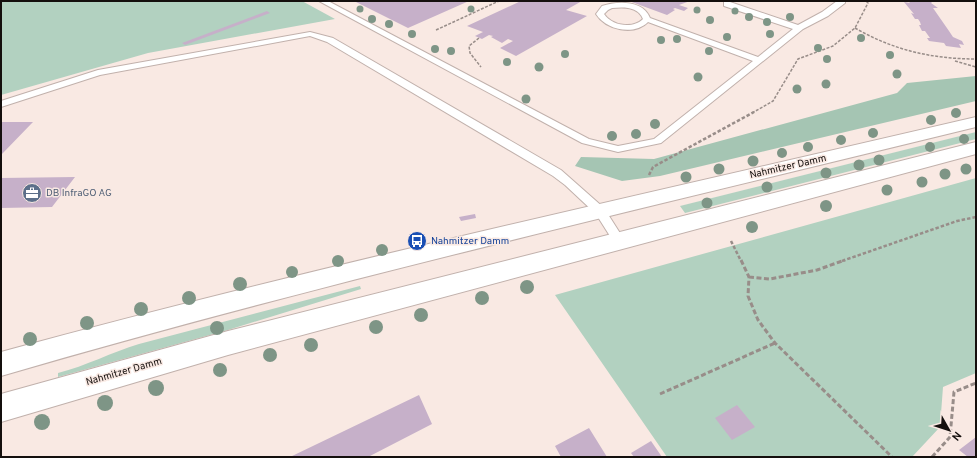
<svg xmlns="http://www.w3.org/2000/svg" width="977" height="458" viewBox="0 0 977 458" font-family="Overpass,sans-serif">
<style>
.green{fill:#b2d1c0}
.forest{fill:#a5c5b3}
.building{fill:#c6b0c9}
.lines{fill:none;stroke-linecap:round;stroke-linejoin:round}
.service-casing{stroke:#c1b1ac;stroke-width:2}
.secondary-casing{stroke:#c1b1ac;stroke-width:2}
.path-far2{stroke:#988d89;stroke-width:1.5;stroke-dasharray:3 1.5;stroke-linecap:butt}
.path-far1{stroke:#988d89;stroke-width:2.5;stroke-dasharray:3.5 2;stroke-linecap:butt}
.path{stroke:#988d89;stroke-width:3;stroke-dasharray:5 2.5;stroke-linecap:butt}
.service{fill:#fff;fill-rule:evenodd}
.secondary{fill:#fff;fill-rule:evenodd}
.tree{fill:#7e9586}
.labels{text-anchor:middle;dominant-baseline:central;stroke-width:3;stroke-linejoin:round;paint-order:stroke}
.street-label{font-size:10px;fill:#140f0d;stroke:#f9e9e3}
.service-label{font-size:10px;fill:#4e5e75;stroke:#f9e9e3;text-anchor:start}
.transit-label{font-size:10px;fill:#164399;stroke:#f9e9e3;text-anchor:start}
</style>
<rect width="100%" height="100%" fill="#f9e9e3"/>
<path class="green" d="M1,1h301l33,18 -187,34 -147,42z
M976,132v7l-291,74 -5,-7z
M976,178v195l-33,14 -3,40 -28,30h-245l-112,-162z
M360,286l1,3 -133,41 -170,47v-4c28,-7 54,-21 81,-29z"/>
<path class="forest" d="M976,76v25l-316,75 -38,5 -47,-15 6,-9 73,2 243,-66 10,-10z"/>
<path class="building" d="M354,1h115l-61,27z
M521,1h61l-16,9 21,6 -71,40 -16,-8 13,-7 -5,-2 -6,4 -11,-6 2,-1 -4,-1 -7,4 -7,-3 8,-4 -16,-6z
M629,1h61l-11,4 9,3 -4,3 -9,-3 -2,1 2,1 -8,5z
M908,1h25l-2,2 7,5h-5l16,23 4,6 9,4 2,4 -5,-1 2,4 -15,-2 -2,-3 -15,-2 -2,-3h3l-5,-7h-3l-3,-6h2l-1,-3 -2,-3h-3l-4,-6 3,1 -10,-12 6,1z
M267,11l3,2 -85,32 -3,-2z
M1,122h32l-32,33z
M75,177l-23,30 -51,1v-30z
M475,214l1,4 -15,3 -2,-4z
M419,395l13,29 -64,33h-78z
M737,405l18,22 -23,13 -17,-22z
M589,428l18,29h-46l-6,-11z
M976,437v20h-8l-9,-7z
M651,441l11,16h-28l-3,-4z"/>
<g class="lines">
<g class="service-casing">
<path id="service" d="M319,1h9l261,138 29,7 36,-7 99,-78 -105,-39c-14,14 -42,8 -52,-8l6,-8c15,-5 41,-6 48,12l108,39 35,-28 -69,-23v-4h6l68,23 24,-13 15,-11h8v2l-17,13 -25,13 -142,114 -43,9 -36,-9zM612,8c11,-1 26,-2 31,11 -10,10 -31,7 -39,-5l4,-4z
M310,32l23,6 228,132 43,38 21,33 -2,3 -4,2 -4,-2 -19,-30 -31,-29 -12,-9 -226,-134 -17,-6 -210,39 -99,32v-6l97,-31z"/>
</g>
<g class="secondary-casing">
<path id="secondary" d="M976,117v10c-326,80 -653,155 -975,249v-24c323,-88 650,-159 975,-235z
M976,142v12l-748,201 -227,67v-28l227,-63z"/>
</g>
<path class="path-far2" d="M855,28c38,22 77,31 121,31
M436,30l63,-29
M479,38l-10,8 1,7 11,14
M955,61l21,6
M752,113l21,-12 25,-42 35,-13 22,-18 13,-25 -2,-2"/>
<path class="path-far1" d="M649,175l4,-8 101,-55
M731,241l10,20
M842,261l115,-40 19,-4"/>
<path class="path" d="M741,260l8,17 -1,19 10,24 17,23 117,114
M749,277l21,2 47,-9 28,-10
M660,394l115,-51
M932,457l18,-20 4,-45 22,-9"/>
<use href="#service" class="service"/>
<use href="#secondary" class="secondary"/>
</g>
<g class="tree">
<circle cx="360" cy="9" r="3.5"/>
<circle cx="471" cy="9" r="3.5"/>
<circle cx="697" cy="10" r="3.5"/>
<circle cx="735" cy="11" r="3.5"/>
<circle cx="749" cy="17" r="4"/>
<circle cx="790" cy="17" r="4"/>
<circle cx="372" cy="19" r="4"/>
<circle cx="710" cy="20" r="4"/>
<circle cx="767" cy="22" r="4"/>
<circle cx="389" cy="24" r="4"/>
<circle cx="412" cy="34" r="4"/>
<circle cx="770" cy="34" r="4"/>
<circle cx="727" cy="37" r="4"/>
<circle cx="861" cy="38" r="4"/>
<circle cx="677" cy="39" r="4"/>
<circle cx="661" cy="40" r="4"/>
<circle cx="818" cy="48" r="4"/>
<circle cx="435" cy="49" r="4"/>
<circle cx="451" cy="51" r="4"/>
<circle cx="709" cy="51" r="4"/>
<circle cx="565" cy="54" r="4"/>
<circle cx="890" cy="55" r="4"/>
<circle cx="827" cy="59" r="4"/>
<circle cx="507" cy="62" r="4"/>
<circle cx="539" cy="67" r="4.5"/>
<circle cx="897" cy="74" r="4.5"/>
<circle cx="698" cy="77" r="4.5"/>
<circle cx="826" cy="84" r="4.5"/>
<circle cx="797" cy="89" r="4.5"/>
<circle cx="526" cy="99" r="4.5"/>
<circle cx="956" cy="113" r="5"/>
<circle cx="931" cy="120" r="5"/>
<circle cx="655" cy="124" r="5"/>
<circle cx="873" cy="133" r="5"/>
<circle cx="636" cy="134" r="5"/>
<circle cx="612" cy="136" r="5"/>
<circle cx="964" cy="139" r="5"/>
<circle cx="841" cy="140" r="5"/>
<circle cx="808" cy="147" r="5"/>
<circle cx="930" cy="147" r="5"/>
<circle cx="782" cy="153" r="5"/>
<circle cx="879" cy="160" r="5.5"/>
<circle cx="753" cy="161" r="5.5"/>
<circle cx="859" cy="165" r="5.5"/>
<circle cx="719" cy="169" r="5.5"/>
<circle cx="966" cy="169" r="5.5"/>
<circle cx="826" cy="173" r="5.5"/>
<circle cx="945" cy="174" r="5.5"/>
<circle cx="686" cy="177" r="5.5"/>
<circle cx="922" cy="182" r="5.5"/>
<circle cx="767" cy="187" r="5.5"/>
<circle cx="887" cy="190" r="5.5"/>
<circle cx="707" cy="203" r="5.5"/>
<circle cx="826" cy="206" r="6"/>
<circle cx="752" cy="227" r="6"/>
<circle cx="382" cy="250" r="6"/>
<circle cx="338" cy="261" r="6"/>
<circle cx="292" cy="272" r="6"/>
<circle cx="240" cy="284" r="7"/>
<circle cx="527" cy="287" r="7"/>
<circle cx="189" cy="298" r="7"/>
<circle cx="482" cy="298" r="7"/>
<circle cx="141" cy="309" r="7"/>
<circle cx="421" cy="315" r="7"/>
<circle cx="87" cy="323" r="7"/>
<circle cx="376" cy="327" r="7"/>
<circle cx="217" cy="328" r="7"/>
<circle cx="30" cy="339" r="7"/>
<circle cx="311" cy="345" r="7"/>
<circle cx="270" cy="355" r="7"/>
<circle cx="220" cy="370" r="7"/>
<circle cx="156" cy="388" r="8"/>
<circle cx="105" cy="403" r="8"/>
<circle cx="42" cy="422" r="8"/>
</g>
<defs>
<g id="office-disc" transform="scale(1)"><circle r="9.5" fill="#5c6f8a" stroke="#f9e9e3"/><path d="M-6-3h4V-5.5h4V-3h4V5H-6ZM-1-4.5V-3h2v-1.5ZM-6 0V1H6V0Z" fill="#fff"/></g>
<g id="bus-disc" transform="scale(1)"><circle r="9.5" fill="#1a4fb4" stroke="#f9e9e3"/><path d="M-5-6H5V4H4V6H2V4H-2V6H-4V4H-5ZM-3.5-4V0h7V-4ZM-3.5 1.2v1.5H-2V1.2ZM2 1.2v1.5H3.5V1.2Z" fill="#fff"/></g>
</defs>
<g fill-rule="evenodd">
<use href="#office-disc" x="32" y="193"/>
<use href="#bus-disc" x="417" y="241"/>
</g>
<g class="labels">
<g class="street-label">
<text transform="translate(788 167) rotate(-13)">Nahmitzer Damm</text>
<text transform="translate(124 372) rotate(-16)">Nahmitzer Damm</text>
</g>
<g class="service-label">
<text x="46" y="193">DB InfraGO AG</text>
</g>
<g class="transit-label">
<text x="431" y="241">Nahmitzer Damm</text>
</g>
</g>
<rect width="977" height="458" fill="none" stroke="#140f0d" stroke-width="4"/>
<g transform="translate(949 430) rotate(129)" stroke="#f9e9e3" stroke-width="3" paint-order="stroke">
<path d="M0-3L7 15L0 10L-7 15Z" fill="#140f0d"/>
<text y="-6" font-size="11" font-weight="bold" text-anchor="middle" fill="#140f0d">N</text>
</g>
</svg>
